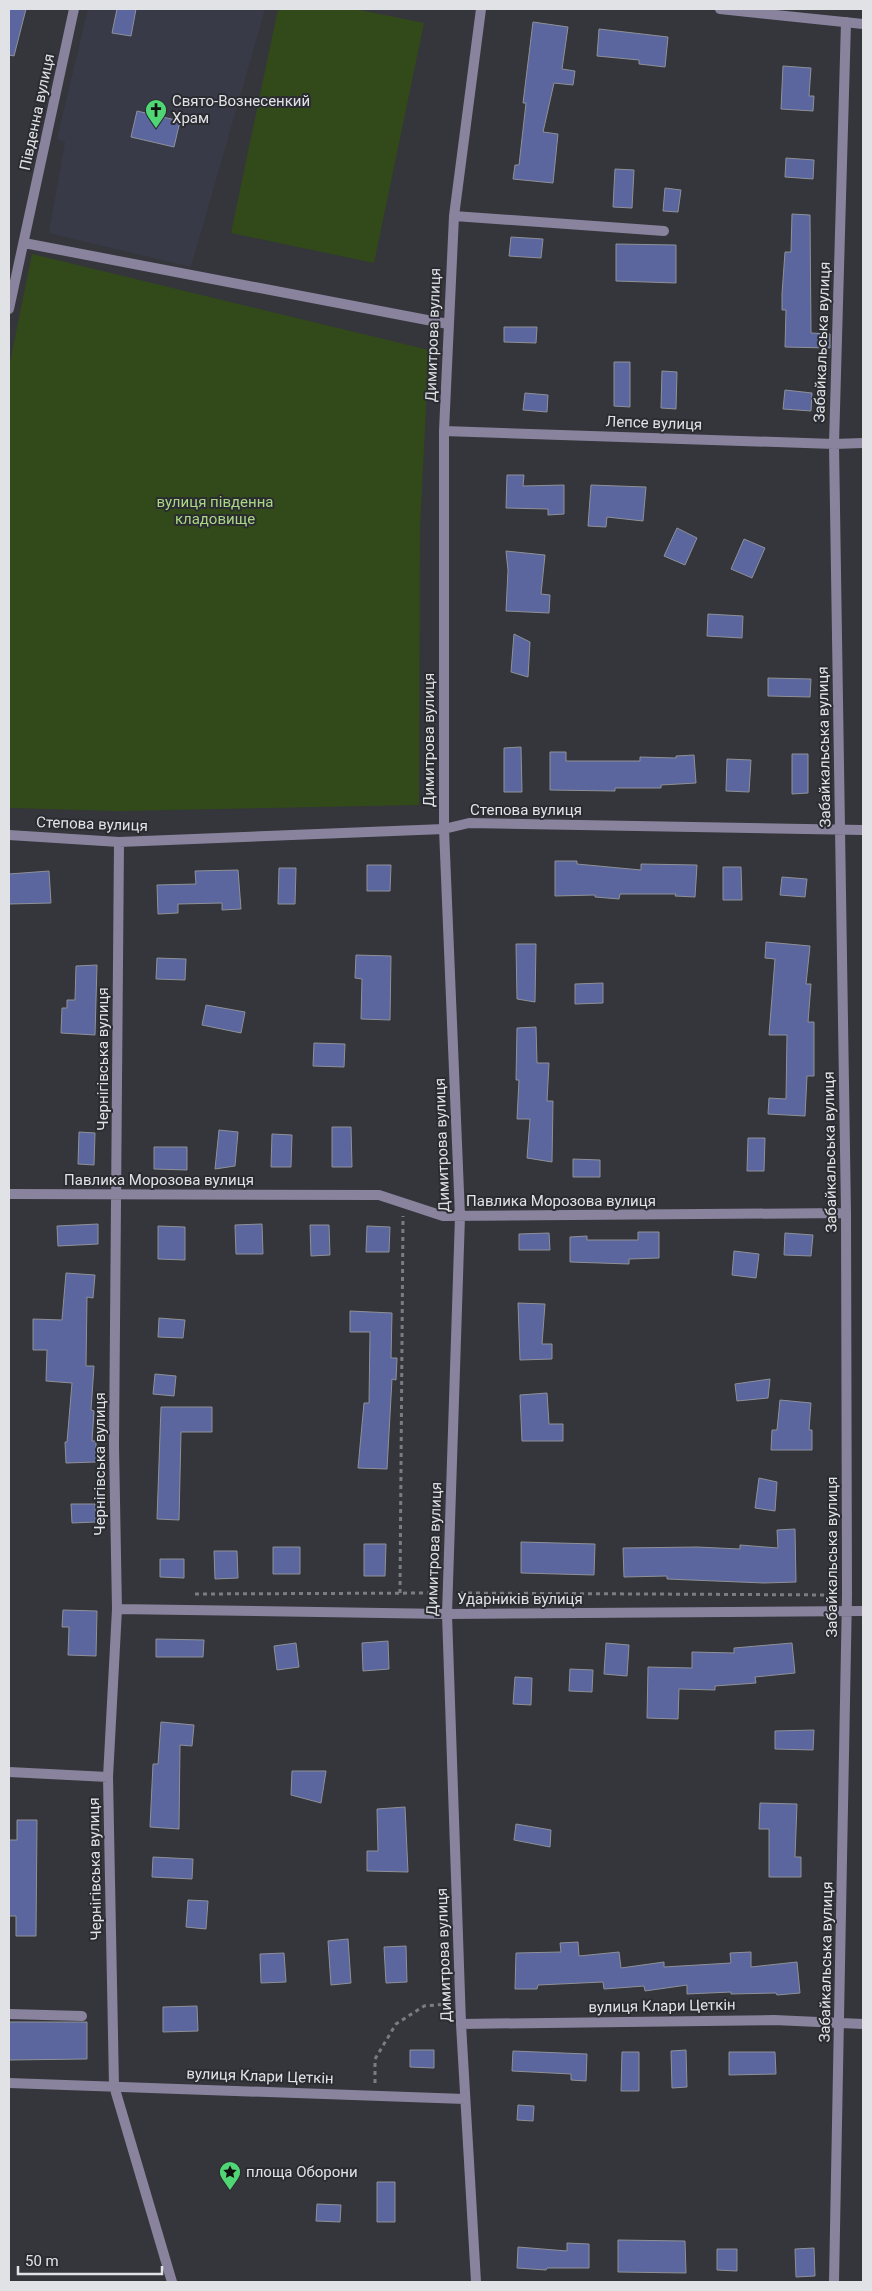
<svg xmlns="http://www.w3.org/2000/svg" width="872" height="2291" viewBox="0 0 872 2291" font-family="Roboto,sans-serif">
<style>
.built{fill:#383b47}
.green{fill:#324a19}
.building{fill:#5a669d;stroke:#8f9198}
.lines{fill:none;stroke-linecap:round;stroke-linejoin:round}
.path{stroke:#7a7c80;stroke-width:3;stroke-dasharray:4 4;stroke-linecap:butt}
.service{stroke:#8a839d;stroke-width:10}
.minor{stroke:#8a839d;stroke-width:10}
.tertiary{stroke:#8a839d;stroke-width:10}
.labels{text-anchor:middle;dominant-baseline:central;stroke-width:4;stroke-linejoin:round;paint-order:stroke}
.poi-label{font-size:15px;fill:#e0e2e5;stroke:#2a2c31;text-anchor:start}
.street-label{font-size:15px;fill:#e0e2e5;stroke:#2a2c31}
.park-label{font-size:15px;fill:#abd785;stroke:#2a2c31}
</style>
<rect width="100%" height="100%" fill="#34363b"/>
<path class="built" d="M88,9h177l-74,258 -142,-34 16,-91 -8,-3z"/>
<path class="green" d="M278,9h77l69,14 -50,240 -143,-30z
M32,254l397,96 -9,176 -1,279 -300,6 -110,-3v-441z"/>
<path class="building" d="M9,9h17l-12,47 -5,-1z
M117,9h19l-5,27 -19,-3z
M533,22l35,5 -6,42 13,2 -2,14 -19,-2 -11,49 15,2 -5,49 -40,-4 2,-14h4l7,-62h-3z
M599,29l69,8 -3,30 -26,-3v-4l-42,-4z
M783,66l28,2 -2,28h5l-1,15 -32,-2z
M137,111l43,10 -6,26 -43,-10z
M786,158l28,2 -1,19 -28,-2z
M615,169l19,1 -2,38 -19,-1z
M665,188l16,2 -3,22 -15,-1z
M792,214l18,1 1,118 19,1v14l-45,-1 1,-37h-4v-16l3,-42h6z
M511,237l32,2 -2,19 -32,-2z
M616,244l60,1v38l-60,-2z
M504,327h33l-1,16 -32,-1z
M614,362h16v45l-16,-1z
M662,371l15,1 -1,37 -15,-1z
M785,390l27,3 -1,18 -28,-2z
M525,393l23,2 -1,17 -24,-2z
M507,475h17l-1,11 41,-1v29l-16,1v-6l-42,-1z
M591,485l55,2 -3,34 -36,-4 -1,10 -18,-1z
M677,528l20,10 -12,27 -21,-9z
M744,539l21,9 -13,30 -21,-9z
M506,551l39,4 -4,39 9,1 -1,18 -43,-2 2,-41z
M708,614l35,2 -1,22 -35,-2z
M514,634l16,8 -2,35 -17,-5z
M768,678l43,1 -1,18 -42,-1z
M521,747l1,45h-18v-44z
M550,752h16v9h74v-4l36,1v-2l18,-1 2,28 -35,2v3h-46v3l-65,-1z
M792,754h16v39l-16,1z
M727,759l24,1 -2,32 -23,-1z
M555,861h22v3l64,6v-6l56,1 -2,32 -20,-1 1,-2h-56l-1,5 -24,-2v-2l-40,1z
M367,865h24l-1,26h-23z
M723,867h18l1,33h-19z
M279,868h17l-1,36h-17z
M238,870l3,39 -19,1v-7l-44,1v9l-20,1 -1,-29 39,-1 -1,-13z
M49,871l2,32 -42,1v-30z
M782,877l25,2 -2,18 -25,-2z
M766,942l44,4 -4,38h5l-3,38h6v54h-7l-2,40 -37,-2 1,-16 17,1 1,-64h-18l6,-76 -10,-1z
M516,944h20l-1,58 -18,-3z
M356,955l35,1 -1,64 -29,-1 1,-40 -7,-1z
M157,958l29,1 -1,21 -29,-1z
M97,965l-2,70 -34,-2 1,-25h5v-8h8l1,-34z
M603,983v20l-28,1v-20z
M206,1005l39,7 -4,21 -39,-8z
M536,1027l1,36h12l-2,38h6l-1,61 -25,-4 3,-39h-13l2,-39h-3l1,-52z
M314,1043l31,1 -1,23 -31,-1z
M332,1127h19l1,40h-20z
M219,1130l19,2 -3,34 -20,3z
M79,1132l16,1 -1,32 -16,-1z
M272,1134l20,1 -1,32h-20z
M748,1138h17l-1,33h-17z
M154,1147h33v23l-33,-1z
M573,1159l27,1v17h-27z
M98,1224v20l-40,2 -1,-20z
M262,1224l1,30h-27l-1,-29z
M310,1225h19l1,30 -19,1z
M158,1226l27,1v33l-27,-1z
M367,1226l23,1 -1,25h-23z
M638,1232h21v26l-30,1v5l-59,-2v-25l17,-1v4h51z
M549,1233l1,17h-31v-16z
M785,1233l28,2 -2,21 -27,-1z
M734,1251l25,3 -3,24 -24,-3z
M66,1273l29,2 -2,23 -6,-1 -1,69h8l-3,44 3,1 -2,30h4v21l-30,1 -1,-21h2l5,-59 -26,-2 1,-31h-14v-31l29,1z
M518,1303l27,1 -3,40h10v15l-32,1z
M350,1311l42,2 -1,45h6l-1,22 -4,-1 -5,90 -29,-1 6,-65h5l1,-71h-20z
M159,1318l26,2 -2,18 -25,-1z
M155,1374l21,2 -2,20 -21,-2z
M770,1379l-2,19 -31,3 -2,-17z
M547,1393l2,31h14v17h-41l-2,-46z
M780,1400l31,3 -2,27h3v20h-41l1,-20h5z
M161,1407h51v25h-31l-2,88 -22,-1z
M759,1478l18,4 -2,29 -20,-3z
M71,1504h24l1,18 -24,1z
M795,1529l1,53 -32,1 -97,-4v-3l-43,1 -1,-29 74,-1 43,2v-4l38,3 -1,-18z
M521,1542l74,2 -1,31 -73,-2z
M364,1544h22l-1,32h-21z
M273,1547h27v27h-27z
M214,1551h23l1,27 -23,1z
M160,1559h24v19l-24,-1z
M63,1610l34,1 -1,45 -28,-1 1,-28h-7z
M156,1639l48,1 -1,17h-47z
M388,1641l1,28 -26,2 -1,-28z
M296,1643l3,24 -22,3 -3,-24z
M606,1643l23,2 -2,31 -23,-2z
M792,1643l3,30 -40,4 1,6 -41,3v4l-36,-1 -1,30 -31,-1 1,-51 44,1v-16l42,1v-5z
M570,1669l23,1 -1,22 -23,-1z
M515,1677l17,1 -1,27 -18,-1z
M161,1722l33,3 -2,21 -12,-1 -1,84 -29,-2 3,-63h5z
M814,1730l-1,20 -38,-1v-18z
M292,1771h34l-5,32 -30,-8z
M760,1803l37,1 -2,53h6v20h-32v-48h-10z
M405,1807l3,65 -41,-1v-20h11l-1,-42z
M17,1820h20l-1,116h-20v-20h-7v-76h8z
M516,1824l35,6 -1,17 -36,-7z
M153,1857l40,2 -1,20 -40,-2z
M188,1900l20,1 -2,28 -20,-2z
M348,1939l3,44 -20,2 -3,-44z
M578,1942l1,14 40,-4 2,16 43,-6v5l67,-4 -1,-10 21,-1v15l46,-5 3,31 -23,2 -1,-2 -45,1v-2l-44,2v-9l-42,6 -1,-5 -40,3 -1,-7 -65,3 -1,4h-22l1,-36 45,-1 -1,-9z
M406,1946l1,36 -21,1 -2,-36z
M284,1953l2,29 -25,1 -1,-29z
M197,2006l1,25 -35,1v-25z
M9,2022h78v37l-78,1z
M410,2050h24v18l-24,-1z
M686,2050l1,37 -15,1 -1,-37z
M513,2051l74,3 -1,27 -15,-1v-6l-59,-3z
M622,2052h17v39h-18z
M729,2052h46l1,22 -47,1z
M518,2105l16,1 -1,15 -16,-1z
M377,2182h18v40h-18z
M317,2204l24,1 -1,17 -24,-1z
M618,2240l67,1 1,32 -68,-1z
M567,2243l22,1v24h-42l-1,2 -29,-2 1,-21 49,4z
M814,2248l1,28 -19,1 -1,-28z
M717,2249h20v22l-20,-1z"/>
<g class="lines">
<path class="path" d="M400,1593l3,-377
M460,1593l374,2
M195,1594l239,-1
M375,2083v-24l21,-35 28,-18 23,-2"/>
<path class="service" d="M9,2014l73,2"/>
<path class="minor" d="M454,216l210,15
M24,243l424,81
M9,309l65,-300
M444,431l390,13 29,-1
M9,835l110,7 325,-13 25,-6 394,7
M119,842l-5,604 3,163 -9,168 6,309 58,196
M9,1194l370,1 64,21 403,-3
M117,1609l330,5 416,-3
M9,1772l99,5
M461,2024l313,-4 89,4
M9,2083l456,16
M476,2282l-15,-258 -14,-410 13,-398 -16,-387v-398l10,-215 27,-207
M834,2282l13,-687 -1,-382 -12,-769 12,-422"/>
<path class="tertiary" d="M720,9l143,15"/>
</g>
<defs>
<g id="church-pin" transform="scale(1.125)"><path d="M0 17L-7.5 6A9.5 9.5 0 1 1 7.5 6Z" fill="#50d674" stroke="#2a2c31"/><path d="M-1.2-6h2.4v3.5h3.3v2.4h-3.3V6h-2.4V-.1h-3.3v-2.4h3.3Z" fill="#111"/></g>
<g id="sight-pin" transform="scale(1.125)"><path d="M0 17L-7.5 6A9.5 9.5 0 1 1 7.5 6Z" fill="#50d674" stroke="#2a2c31"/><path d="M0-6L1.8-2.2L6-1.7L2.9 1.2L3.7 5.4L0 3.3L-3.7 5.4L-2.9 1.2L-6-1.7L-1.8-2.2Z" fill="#111"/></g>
</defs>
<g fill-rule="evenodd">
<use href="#church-pin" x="156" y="110"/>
<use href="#sight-pin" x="230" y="2172"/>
</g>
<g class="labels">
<g class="poi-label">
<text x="172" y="101">Свято-Вознесенкий<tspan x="172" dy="17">Храм</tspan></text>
<text x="246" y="2172">площа Оборони</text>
</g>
<g class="street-label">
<text transform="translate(37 112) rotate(-78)">Південна вулиця</text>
<text transform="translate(433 335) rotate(-88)">Димитрова вулиця</text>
<text transform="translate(822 342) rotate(-88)">Забайкальська вулиця</text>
<text transform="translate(654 423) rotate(2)">Лепсе вулиця</text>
<text transform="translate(429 740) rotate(-90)">Димитрова вулиця</text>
<text transform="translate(824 747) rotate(-91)">Забайкальська вулиця</text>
<text x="526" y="810">Степова вулиця</text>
<text transform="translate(92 824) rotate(2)">Степова вулиця</text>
<text transform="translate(103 1059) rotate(-90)">Чернігівська вулиця</text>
<text transform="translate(442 1145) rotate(-92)">Димитрова вулиця</text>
<text transform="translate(830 1152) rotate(-91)">Забайкальська вулиця</text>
<text x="159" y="1180">Павлика Морозова вулиця</text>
<text x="561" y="1201">Павлика Морозова вулиця</text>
<text transform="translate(100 1464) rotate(-90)">Чернігівська вулиця</text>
<text transform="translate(434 1549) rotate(-88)">Димитрова вулиця</text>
<text transform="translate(832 1557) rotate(-90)">Забайкальська вулиця</text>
<text x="520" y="1599">Ударників вулиця</text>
<text transform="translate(95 1869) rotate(-91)">Чернігівська вулиця</text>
<text transform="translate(444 1955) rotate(-92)">Димитрова вулиця</text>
<text transform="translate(826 1962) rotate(-89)">Забайкальська вулиця</text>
<text transform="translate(662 2006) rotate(-1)">вулиця Клари Цеткін</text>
<text transform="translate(260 2076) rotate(2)">вулиця Клари Цеткін</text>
</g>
<g class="park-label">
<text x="215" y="502">вулиця південна<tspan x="215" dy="17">кладовище</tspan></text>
</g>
</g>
<rect width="872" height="2291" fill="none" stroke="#e0e2e5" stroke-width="20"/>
<path d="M18 2266v8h144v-8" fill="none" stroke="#e0e2e5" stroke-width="2.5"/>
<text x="25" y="2266" font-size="15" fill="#e0e2e5" stroke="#2a2c31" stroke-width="4" paint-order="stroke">50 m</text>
</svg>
